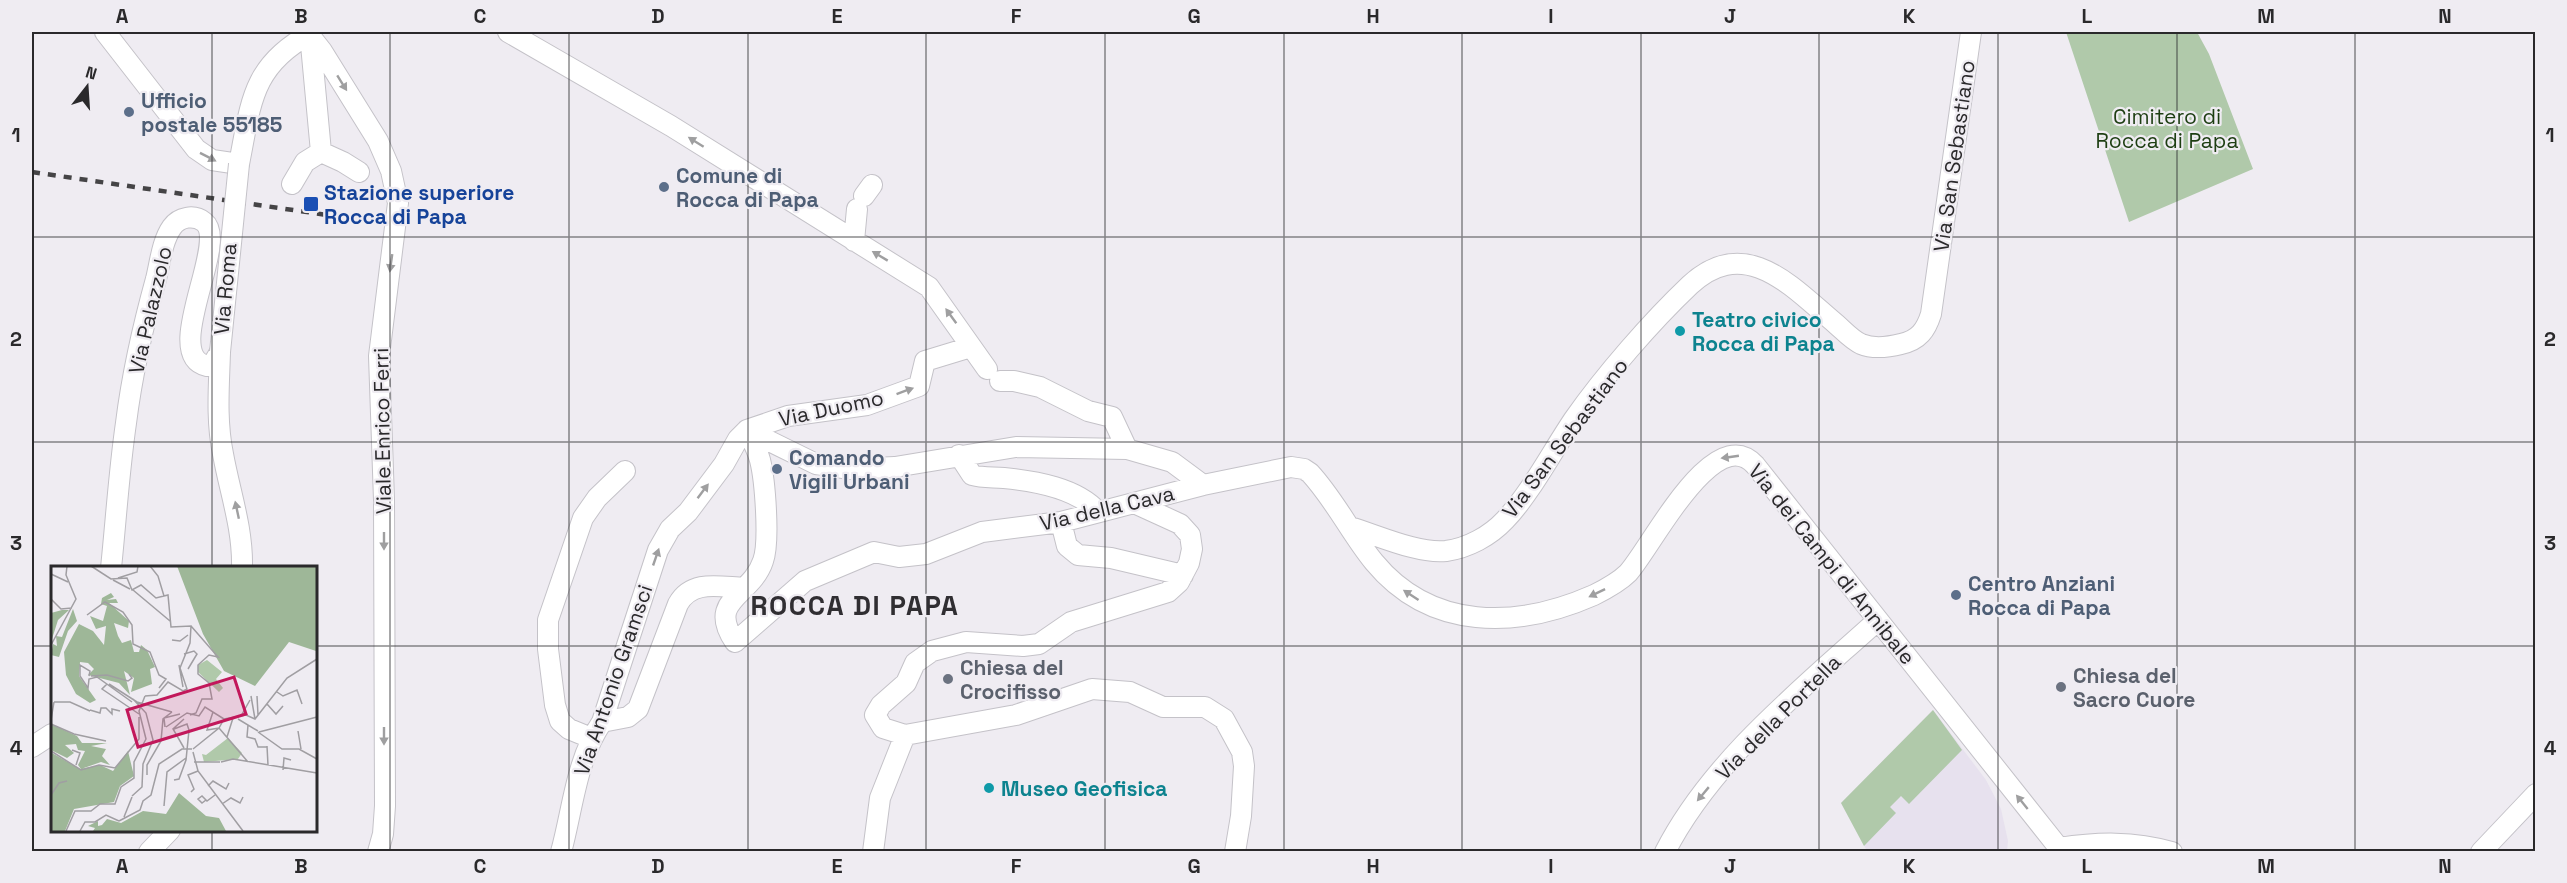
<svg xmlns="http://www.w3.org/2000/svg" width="2567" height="883" viewBox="0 0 2567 883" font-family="'Space Grotesk',sans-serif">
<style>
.built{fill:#e7e1ee}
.green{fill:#b0c9aa}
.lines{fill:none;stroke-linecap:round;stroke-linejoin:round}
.minor-casing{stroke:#c4c2c8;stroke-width:22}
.minor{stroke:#fff;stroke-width:20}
.rail{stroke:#454446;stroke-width:4.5;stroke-dasharray:8 8;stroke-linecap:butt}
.minor-bridge-casing{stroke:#c4c2c8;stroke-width:22;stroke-linecap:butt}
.minor-bridge{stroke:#fff;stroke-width:20}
.oneway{fill:#9f9fa0}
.grid{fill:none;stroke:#2a292b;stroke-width:1.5;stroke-opacity:0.55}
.service-dot{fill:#5c6f8a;stroke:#efecf2;stroke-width:2}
.transit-dot{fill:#1a4fb4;stroke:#efecf2;stroke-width:2}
.culture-dot{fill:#0f9aa8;stroke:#efecf2;stroke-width:2}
.worship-dot{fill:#6b7280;stroke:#efecf2;stroke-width:2}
.labels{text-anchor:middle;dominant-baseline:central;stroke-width:4.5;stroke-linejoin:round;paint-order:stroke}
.service-label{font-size:21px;font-weight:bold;fill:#4e5e75;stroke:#efecf2;text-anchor:start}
.park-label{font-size:21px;fill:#1d3e12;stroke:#efecf2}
.street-label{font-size:21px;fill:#2a292b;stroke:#efecf2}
.transit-label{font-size:21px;font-weight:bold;fill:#164399;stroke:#efecf2;text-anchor:start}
.culture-label{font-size:21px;font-weight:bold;fill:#0d838f;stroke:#efecf2;text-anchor:start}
.worship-label{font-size:21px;font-weight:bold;fill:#5b616d;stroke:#efecf2;text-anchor:start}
.district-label{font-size:27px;font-weight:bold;letter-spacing:1.5px;fill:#302e32;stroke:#efecf2}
.inset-road{fill:none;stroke:#a09ea2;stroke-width:1.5}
.view{fill:#c2185b;fill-opacity:0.15;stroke:#c2185b;stroke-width:3}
.inset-edge{fill:none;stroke:#2a292b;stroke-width:3}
.neatline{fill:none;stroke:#2a292b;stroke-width:2}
.grid-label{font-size:20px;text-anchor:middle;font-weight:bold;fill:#2a292b}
</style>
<rect width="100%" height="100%" fill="#efecf2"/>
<path class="built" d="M1933,710l53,70 15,29 7,32 -1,10h-140l-26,-48z"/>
<path class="green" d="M2066,32h131l12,22 44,115 -124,53z
M1933,710l29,40 -53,54 -8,-8 -11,11 6,6 -32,33 -23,-43z"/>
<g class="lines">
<g class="minor-casing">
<path id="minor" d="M105,32l91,117 16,11 27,4c12,-60 12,-98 71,-130
M307,32l15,19 56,90 13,30 7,32 -19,153 5,144 1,306 -2,28 -5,18
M508,32l163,94 258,161 58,82
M321,152l22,10 16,10
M292,184l13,-22 16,-10 -11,-118
M864,196l8,-11
M854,241l3,-32
M220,352c-1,34 -4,68 3,102 7,39 20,74 19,114
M1000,381h14l26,6 48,24 24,6 15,32 45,13 31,23
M747,430c5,10 10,19 13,30 5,20 10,82 3,101 -12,36 -57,38 -28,81l70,-61 69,-29 25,5 27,-3 56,-22 79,-10 142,-37 88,-18 13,2 6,4c25,27 41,61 64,89 57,69 143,67 220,33 12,-6 25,-13 34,-22 23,-25 86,-153 127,-108l304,383
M747,430l69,34 34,5 45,-2 121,-20 111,2
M959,455l13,20c10,3 21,2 32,3 31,3 73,10 94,34
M1061,522l6,24 11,9 33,3 72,17
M1350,527c27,8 68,27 96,24 22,-3 44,-15 59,-31 25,-26 48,-70 69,-101 31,-44 77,-97 116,-134 56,-52 103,3 146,39 8,7 16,16 25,20 12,5 28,3 40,0 18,-4 25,-14 30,-30l40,-282
M111,568c5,-48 8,-97 15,-145 6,-48 17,-97 30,-144 4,-16 6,-38 16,-52 7,-10 22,-13 32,-5 26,20 -44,133 3,144l7,-4 6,-10
M602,722l26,-5 10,-8 40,-105c14,-25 42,-17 66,-16
M905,735l111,-20 76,-26 38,3 33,15h42l19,12 18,33 2,14 -3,50 -6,36
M591,738l-22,-9 -9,-8 -5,-16 -7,-56v-29l35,-102 14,-20 28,-27
M32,747l20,-13
M2059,848c39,-6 74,-7 113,4
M149,852l21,-22
M561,852c12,-44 15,-92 41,-130l56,-172 12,-21 18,-17 36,-48 14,-25 9,-9 41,-14 79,-11 52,-19 6,-25 46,-14
M873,852l7,-54 25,-63 -22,-7 -8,-13 6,-10 25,-22 9,-20 17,-12 34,-9 57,4 16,-2 32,-22 97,-30 11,-10 10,-19 3,-14 -2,-14 -10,-11 -46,-21
M1665,852c47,-92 138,-164 213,-232
M2481,852l55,-58"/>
</g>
<use href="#minor" class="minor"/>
<path class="rail" d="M32,172l295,43"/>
<g class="minor-bridge-casing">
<path id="minor-bridge" d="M220,352l19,-188"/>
</g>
<use href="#minor-bridge" class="minor-bridge"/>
</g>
<defs><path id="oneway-solid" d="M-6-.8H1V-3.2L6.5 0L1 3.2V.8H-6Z" transform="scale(1.5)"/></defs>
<g class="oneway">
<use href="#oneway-solid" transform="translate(342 83) rotate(58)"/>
<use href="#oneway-solid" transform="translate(696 142) rotate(-148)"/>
<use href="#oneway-solid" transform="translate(208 157) rotate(27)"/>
<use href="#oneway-solid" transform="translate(880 256) rotate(-149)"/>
<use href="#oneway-solid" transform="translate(391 263) rotate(98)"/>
<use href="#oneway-solid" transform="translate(951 316) rotate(-126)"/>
<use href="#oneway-solid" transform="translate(905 391) rotate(-20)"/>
<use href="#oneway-solid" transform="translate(1730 457) rotate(172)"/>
<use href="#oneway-solid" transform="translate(703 491) rotate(-53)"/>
<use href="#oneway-solid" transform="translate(237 510) rotate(-102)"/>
<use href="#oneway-solid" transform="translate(384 541) rotate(90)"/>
<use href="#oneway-solid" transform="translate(656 557) rotate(-71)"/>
<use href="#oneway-solid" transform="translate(1597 593) rotate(154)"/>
<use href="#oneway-solid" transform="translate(1411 595) rotate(-147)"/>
<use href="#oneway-solid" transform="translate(384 736) rotate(90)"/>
<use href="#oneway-solid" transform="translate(1703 794) rotate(130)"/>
<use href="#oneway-solid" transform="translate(2022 802) rotate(-129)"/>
</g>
<path class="grid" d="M212,32v536M390,32v820M569,32v820M748,32v820M926,32v820M1105,32v820M1284,32v820M1462,32v820M1641,32v820M1819,32v820M1998,32v820M2177,32v820M2355,32v820M32,237h2504M32,442h2504M32,646h20M315,646h2221M212,830v22"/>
<g class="service-dot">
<circle cx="129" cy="112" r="6"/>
<circle cx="664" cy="187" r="6"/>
<circle cx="777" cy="469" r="6"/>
<circle cx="1956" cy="595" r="6"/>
</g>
<rect class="transit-dot" x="303" y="196" width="16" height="16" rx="3"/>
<g class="culture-dot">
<circle cx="1680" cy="331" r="6"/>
<circle cx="989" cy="788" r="6"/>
</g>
<g class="worship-dot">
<circle cx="948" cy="679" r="6"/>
<circle cx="2061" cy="687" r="6"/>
</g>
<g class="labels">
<g class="service-label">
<text x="141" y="100">Ufficio<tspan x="141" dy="24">postale 55185</tspan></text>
<text x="676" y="175">Comune di<tspan x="676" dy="24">Rocca di Papa</tspan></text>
<text x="789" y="457">Comando<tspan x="789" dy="24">Vigili Urbani</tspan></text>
<text x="1968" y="583">Centro Anziani<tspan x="1968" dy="24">Rocca di Papa</tspan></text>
</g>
<g class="park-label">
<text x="2167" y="116">Cimitero di<tspan x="2167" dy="24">Rocca di Papa</tspan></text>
</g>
<g class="street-label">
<text transform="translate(1954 156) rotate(-82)">Via San Sebastiano</text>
<text transform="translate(225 289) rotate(-85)">Via Roma</text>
<text transform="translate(150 310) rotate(-77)">Via Palazzolo</text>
<text transform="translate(831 408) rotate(-12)">Via Duomo</text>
<text transform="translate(382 431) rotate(-91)">Viale Enrico Ferri</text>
<text transform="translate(1565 438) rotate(-53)">Via San Sebastiano</text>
<text transform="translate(1107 508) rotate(-13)">Via della Cava</text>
<text transform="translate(1832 564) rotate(51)">Via dei Campi di Annibale</text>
<text transform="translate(613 680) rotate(-71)">Via Antonio Gramsci</text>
<text transform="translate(1778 717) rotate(-45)">Via della Portella</text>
</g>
<g class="transit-label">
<text x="324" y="192">Stazione superiore<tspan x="324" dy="24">Rocca di Papa</tspan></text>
</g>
<g class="culture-label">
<text x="1692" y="319">Teatro civico<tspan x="1692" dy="24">Rocca di Papa</tspan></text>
<text x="1001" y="788">Museo Geofisica</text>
</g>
<g class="worship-label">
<text x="960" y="667">Chiesa del<tspan x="960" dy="24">Crocifisso</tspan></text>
<text x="2073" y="675">Chiesa del<tspan x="2073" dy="24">Sacro Cuore</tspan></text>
</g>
<g class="district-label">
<text x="855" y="605">ROCCA DI PAPA</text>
</g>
</g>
<g transform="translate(51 566)">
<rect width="266" height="266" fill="#efecf2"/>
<path d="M156,94l15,12 -6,7 7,9 -4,4 -21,-20v-7zM177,172l14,15 -4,6 -34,3 -2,-8 4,1z" fill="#b0c9aa"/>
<path d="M126,0h139v85l-27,-9 -34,44 -31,-15 -21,-37zM60,27l3,4 -7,3 9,-1 2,4h-9l20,18 -1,7 -14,-5 4,13 4,7 9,-3 3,12h5l2,-7 6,5 8,17 -5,2 2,15 -21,8 3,-14 -10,-7 6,24 -11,-12 -31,-8 6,-6 -6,-6 -8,-1 -1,14 17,24 -6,3 -14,-9 -10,-19 -2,-23 15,-28 14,7 11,14 2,-19 -10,3 -6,-13 13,5 4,-15 -6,-2 1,-6zM22,43l4,12 -9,10 -9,26 -8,-2 2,-11 4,2 -1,-10 6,1zM11,44h7l-11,10 -7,22v-29zM0,158l26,12 5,7h25l-16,3 15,3 -4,7 8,9 -9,-3 -20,7 -3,-4 7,-14 -7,-1 -2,-6 -11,1 9,8 -7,5 -16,-8zM77,185l6,25 -14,10 -6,16 -40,7 -9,22h-14l1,-78 28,16 20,-4 13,6zM128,227l27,23 13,2 7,13h-133l2,-3 -7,-2 10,-5v5l4,-1 5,-6 14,4 22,-12 23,3z" fill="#9eb798"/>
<path class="inset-road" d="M40,0l20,13 16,-1 5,12 9,-5 15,13 12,-3 3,32 20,-1 -1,17 -10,25 7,21 -4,2 -15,-9 -11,13 -12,1M99,0l8,10 6,20M0,8l17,8M67,12l19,-6 1,-6M62,14l17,9M82,24l37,31M0,33l10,10 11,-1M36,49l18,-13 18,10 9,13 1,19 17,8 9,23 7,4 -7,9M121,74l8,1 8,-6M0,79l25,-46 -10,-24 1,-9M133,88l10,-3 3,3 -9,15M128,99l4,22M38,110l1,-5 -10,-6v11l8,12 1,-9 8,-2 35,25M40,110l16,-1 21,6 4,-3 -3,-4M56,118l-5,5 37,25M58,118l28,18 35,10M226,126l6,4 14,-6 5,14M200,130l4,23M206,130l1,19M3,136h16l20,9M216,138l9,10 7,-8M39,144l10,3 1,-5h5l6,6v-5l8,2M162,146l-6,18 12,-2M139,149l6,-2 6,-14h10l-3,-16 -11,-9v-9l11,-10 9,2 -27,-31M190,150l9,-16M133,153l-11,10 11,19M173,153l22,-4 9,4 32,-41 30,-19M187,153l20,12M0,154l3,-18M0,158l23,10 32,7M197,159l-1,12 8,2 3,8h9M114,161l-1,-9 16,-4M115,161l21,-14 12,3 6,-9 19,12M168,162l29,34M247,165l3,18M207,166l24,17h17l18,10M208,166l58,-15M176,171l6,-19M216,180l1,19M142,183l26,-21 5,-9M21,184l8,3 -4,12M0,185l30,19 18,-5 16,3 24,-29v-22M142,186l5,19 45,60M143,196h26M170,196l12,-3 84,14M232,204l1,-12 7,2M96,209v-10l14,-24 2,-22 9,-7M123,214l5,-1 7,-19 3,-30 -2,-6 -13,5M157,220l5,-5 13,8 3,-6M140,226l3,-3 -6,-14 10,-4M0,229l8,-12 8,-2M81,230l10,-9 1,-23 10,-24 -7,-27 -13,-14M155,234l-4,3 -4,-4 4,-3 5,5 8,-6M171,238l9,-6 9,5 3,-6M113,240l3,-34 19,-14M73,251l8,-20M68,255l21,-11 3,-9 8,-6 8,-31 23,-15h10M15,265l9,-20h16l9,-7h15l6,-17 13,-9v-16l12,-23 -7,-28 6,-15M29,265l5,-9h10l11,-7 13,6"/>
<path class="view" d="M183,111l12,37 -108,33 -11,-37z"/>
<rect width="266" height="266" class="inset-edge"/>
</g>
<rect width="2567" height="883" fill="none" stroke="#efecf2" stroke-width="66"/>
<g transform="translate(87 87) rotate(17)" stroke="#efecf2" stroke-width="4.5" paint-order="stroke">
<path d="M0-4.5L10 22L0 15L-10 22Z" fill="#2a292b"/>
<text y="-9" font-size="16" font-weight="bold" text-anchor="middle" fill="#2a292b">N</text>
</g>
<rect x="33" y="33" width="2501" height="817" class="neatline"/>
<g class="grid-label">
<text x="122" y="23">A</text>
<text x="301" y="23">B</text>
<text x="480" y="23">C</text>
<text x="658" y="23">D</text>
<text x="837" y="23">E</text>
<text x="1016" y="23">F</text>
<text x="1194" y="23">G</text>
<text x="1373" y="23">H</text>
<text x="1551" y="23">I</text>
<text x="1730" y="23">J</text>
<text x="1909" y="23">K</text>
<text x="2087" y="23">L</text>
<text x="2266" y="23">M</text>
<text x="2445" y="23">N</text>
<text x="16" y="142">1</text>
<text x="2550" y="142">1</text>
<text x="16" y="346">2</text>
<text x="2550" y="346">2</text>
<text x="16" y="550">3</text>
<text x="2550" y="550">3</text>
<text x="16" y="755">4</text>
<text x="2550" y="755">4</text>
<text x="122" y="873">A</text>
<text x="301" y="873">B</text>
<text x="480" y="873">C</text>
<text x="658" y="873">D</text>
<text x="837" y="873">E</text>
<text x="1016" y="873">F</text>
<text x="1194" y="873">G</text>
<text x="1373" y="873">H</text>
<text x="1551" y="873">I</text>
<text x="1730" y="873">J</text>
<text x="1909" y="873">K</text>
<text x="2087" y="873">L</text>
<text x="2266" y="873">M</text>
<text x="2445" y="873">N</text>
</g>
</svg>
